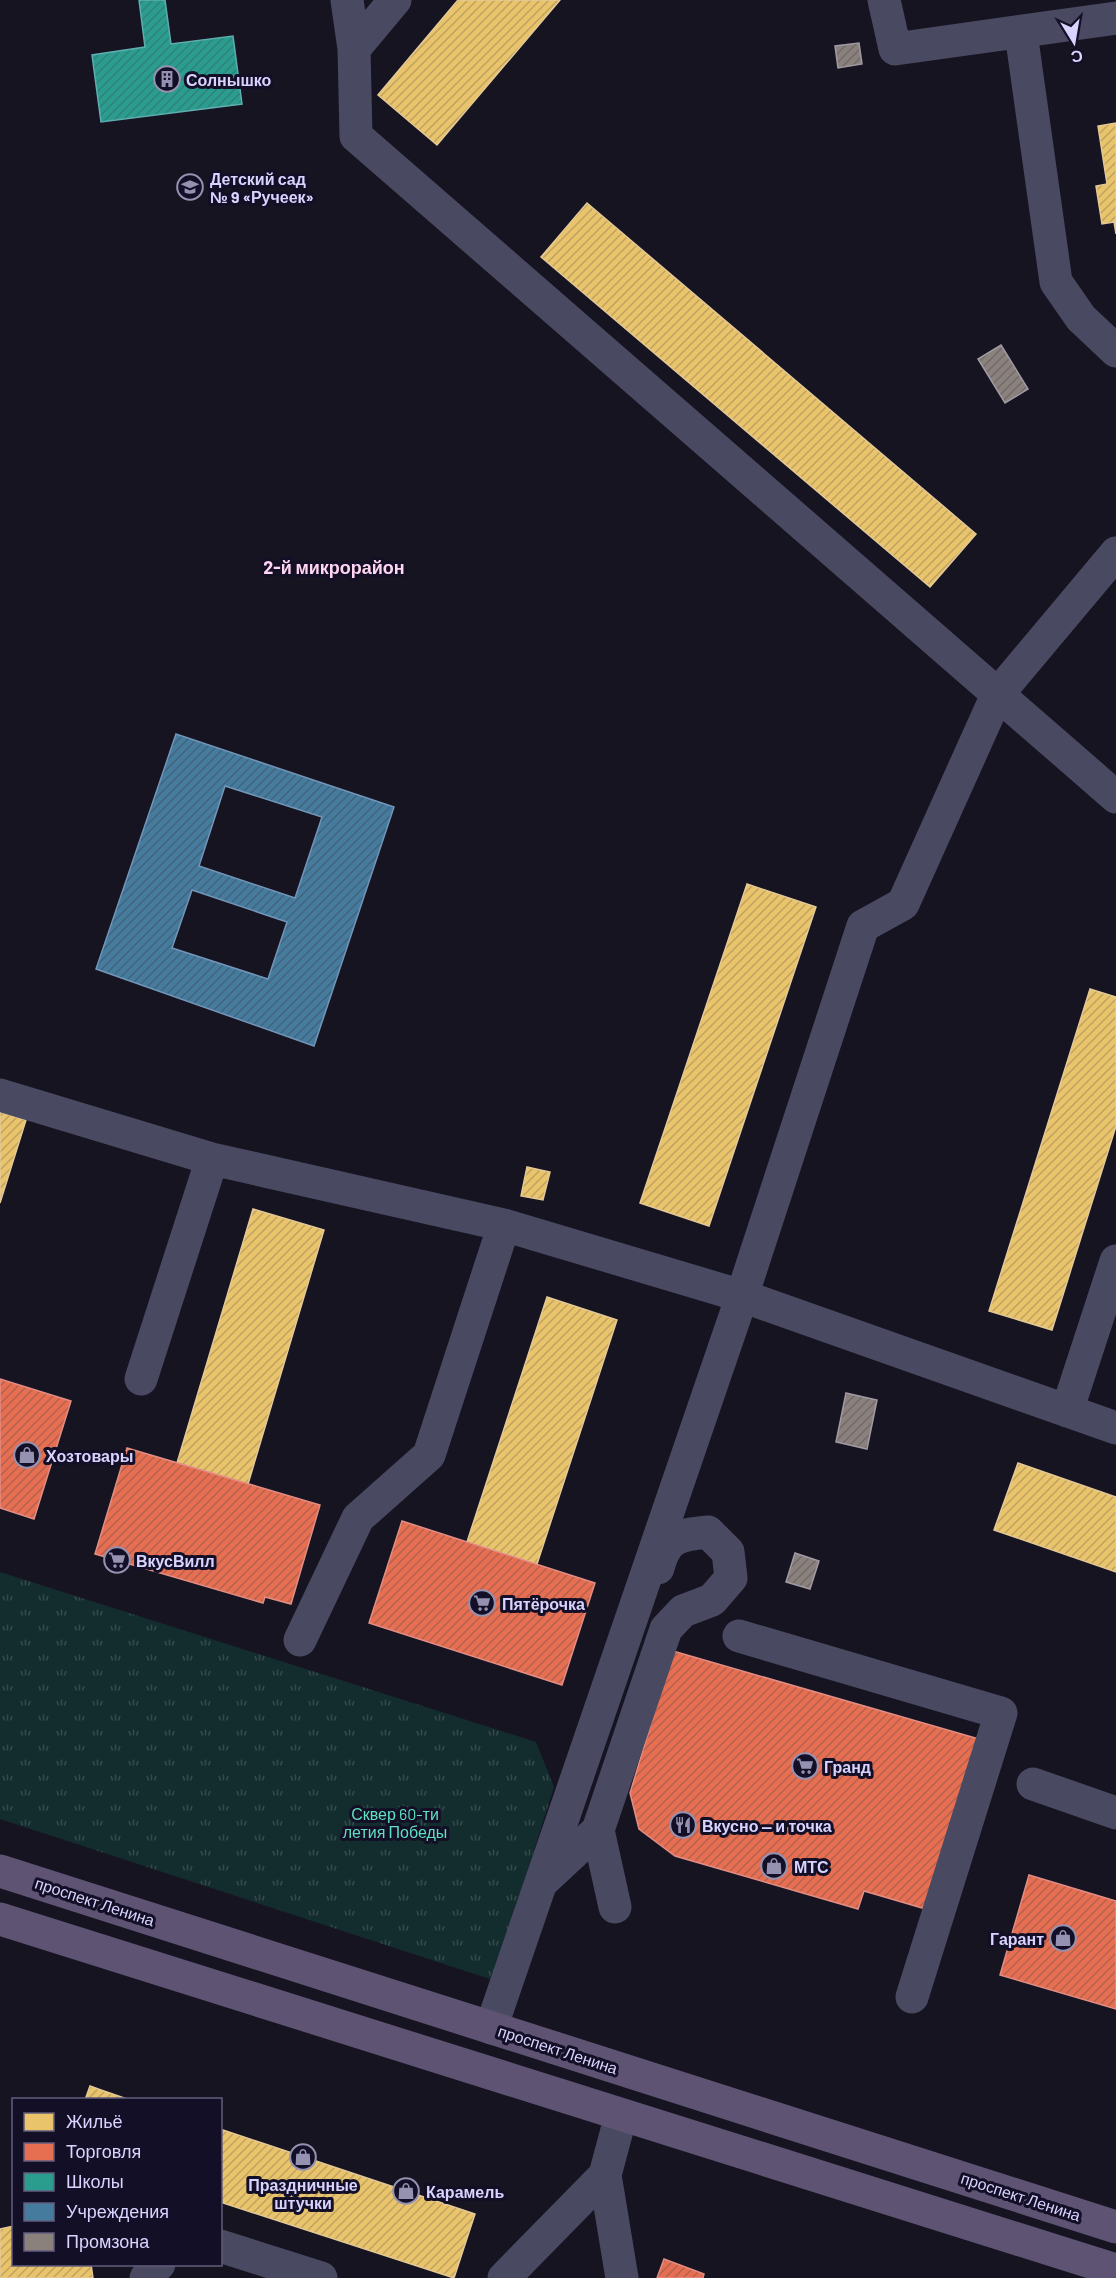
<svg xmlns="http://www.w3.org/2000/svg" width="1116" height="2278" viewBox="0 0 1116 2278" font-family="Barlow,sans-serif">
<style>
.park{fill:url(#park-tufts)}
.homes{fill:url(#homes-hatch);stroke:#e4c997;stroke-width:1.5}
.shops{fill:url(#shops-hatch);stroke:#e38d85;stroke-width:1.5}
.schools{fill:url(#schools-hatch);stroke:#5eaeb1;stroke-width:1.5}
.public{fill:url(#public-hatch);stroke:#7196ba;stroke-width:1.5;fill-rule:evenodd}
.industry{fill:url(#industry-hatch);stroke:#a29aa3;stroke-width:1.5}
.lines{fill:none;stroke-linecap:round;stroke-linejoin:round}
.minor{stroke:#4a4962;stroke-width:33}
.major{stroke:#5e5373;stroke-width:33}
.labels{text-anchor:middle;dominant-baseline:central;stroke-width:6;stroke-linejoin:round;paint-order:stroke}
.poi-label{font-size:16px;font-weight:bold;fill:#d9d4ff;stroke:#130f26;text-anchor:start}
.park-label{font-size:16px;fill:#5fe0c0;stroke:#130f26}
.street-label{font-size:16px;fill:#d9d4ff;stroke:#130f26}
.neighbourhood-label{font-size:18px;font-weight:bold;fill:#ffd6f0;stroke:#130f26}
</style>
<defs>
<pattern id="park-tufts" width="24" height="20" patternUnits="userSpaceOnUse" patternTransform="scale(1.5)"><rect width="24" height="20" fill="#132c2d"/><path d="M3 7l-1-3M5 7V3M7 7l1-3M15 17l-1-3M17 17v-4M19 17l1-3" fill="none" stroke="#354a4c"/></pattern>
<pattern id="homes-hatch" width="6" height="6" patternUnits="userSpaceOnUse" patternTransform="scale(1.5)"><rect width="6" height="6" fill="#e9c46a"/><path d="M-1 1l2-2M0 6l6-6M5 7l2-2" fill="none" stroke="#bfa362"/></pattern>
<pattern id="shops-hatch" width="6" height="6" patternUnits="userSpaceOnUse" patternTransform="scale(1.5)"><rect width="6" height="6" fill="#e76f51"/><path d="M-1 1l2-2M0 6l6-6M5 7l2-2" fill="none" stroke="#b56150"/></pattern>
<pattern id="schools-hatch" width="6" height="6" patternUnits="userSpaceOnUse" patternTransform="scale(1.5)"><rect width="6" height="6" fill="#2a9d8f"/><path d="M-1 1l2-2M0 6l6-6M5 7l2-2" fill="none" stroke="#31817b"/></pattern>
<pattern id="public-hatch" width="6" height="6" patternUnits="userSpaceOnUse" patternTransform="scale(1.5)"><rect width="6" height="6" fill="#457b9d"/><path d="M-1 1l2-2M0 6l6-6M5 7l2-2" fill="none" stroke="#43637d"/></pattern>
<pattern id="industry-hatch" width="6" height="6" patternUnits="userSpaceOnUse" patternTransform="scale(1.5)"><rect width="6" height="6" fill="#8a817c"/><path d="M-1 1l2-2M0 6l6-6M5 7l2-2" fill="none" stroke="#706a6b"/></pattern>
</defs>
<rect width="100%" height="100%" fill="#161421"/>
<path class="park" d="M0,1572l536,170 18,45 -61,193 -493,-161z"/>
<path class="homes" d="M458,0h102l-123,145 -59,-50z
M1116,123v111l-2,-12 -12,2 -6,-38 11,-2 -9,-58z
M587,203l389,331 -46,53 -389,-330z
M747,884l69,23 -107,319 -69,-23z
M1090,989l26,8v129l-64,204 -63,-19z
M0,1112l26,8 -26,83z
M527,1167l23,5 -7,28 -22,-4z
M253,1209l71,21 -76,254 -71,-21z
M547,1297l70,23 -80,244 -70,-22z
M1018,1463l98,34v75l-122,-42z
M90,2086l11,4 29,10h-45z
M220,2129l255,85 -21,64 -234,-76z
M14,2226v38h77l2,14h-93v-49z"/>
<path class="shops" d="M0,1379l71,22 -37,118 -34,-11z
M127,1448l193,57 -29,99 -26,-7 -2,6 -168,-49z
M402,1521l193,62 -33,102 -193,-62z
M673,1651l306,88 -50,171 -65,-19 -6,18 -183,-53 -36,-27 -9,-36z
M1029,1875l87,26v108l-116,-34z
M664,2259l40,15 -1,4h-46z"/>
<path class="schools" d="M139,0h26l6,44 62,-8 9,68 -141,18 -9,-67 53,-8z"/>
<path class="public" d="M176,734l218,73 -80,239 -218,-77zM225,786l97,31 -27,81 -96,-32zM192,890l95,32 -19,57 -96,-31z"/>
<path class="industry" d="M859,43l3,21 -24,4 -3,-22z
M1001,345l27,44 -23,14 -27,-44z
M846,1393l31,7 -10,49 -31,-7z
M795,1553l24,8 -9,28 -24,-7z"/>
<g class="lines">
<path class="minor" d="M347,0l7,49
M395,0l-41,49 2,87 760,661
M884,0l11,49 221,-31
M1021,33l35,249 25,36 35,33
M0,1095l212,64 292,66 238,71 374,132
M141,1379l71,-220
M1067,1411l49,-150
M739,1636l262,77 -89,284
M300,1640l58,-122 71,-63 75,-230
M1033,1784l83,29
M598,1830l17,77
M542,1882l56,-52 68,-201 17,-18 29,-11 19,-22 -3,-26 -20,-20c-30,3 -42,5 -50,36
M491,2028l251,-732 121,-370 40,-22 94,-209 119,-142
M621,2115l-16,60 17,103
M220,2246l101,32
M146,2278l13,-14
M504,2278l101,-103"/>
<path class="major" d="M0,1871l1116,356
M0,1919l1116,351"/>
</g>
<defs>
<g id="building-ring" transform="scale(1.35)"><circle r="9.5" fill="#130f26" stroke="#9591b1" stroke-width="1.5"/><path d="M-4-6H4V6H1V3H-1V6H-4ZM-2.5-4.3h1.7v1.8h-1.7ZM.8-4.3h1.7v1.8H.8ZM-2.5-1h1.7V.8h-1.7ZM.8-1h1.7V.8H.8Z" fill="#9591b1"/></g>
<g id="school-ring" transform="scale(1.35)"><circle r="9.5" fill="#130f26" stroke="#9591b1" stroke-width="1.5"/><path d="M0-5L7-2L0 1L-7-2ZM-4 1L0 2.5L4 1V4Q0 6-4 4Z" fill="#9591b1"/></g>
<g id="shop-ring" transform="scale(1.35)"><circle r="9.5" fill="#130f26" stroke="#9591b1" stroke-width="1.5"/><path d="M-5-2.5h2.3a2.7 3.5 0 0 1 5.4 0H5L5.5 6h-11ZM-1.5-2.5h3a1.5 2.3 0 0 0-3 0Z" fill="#9591b1"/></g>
<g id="supermarket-ring" transform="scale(1.35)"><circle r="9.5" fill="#130f26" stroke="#9591b1" stroke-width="1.5"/><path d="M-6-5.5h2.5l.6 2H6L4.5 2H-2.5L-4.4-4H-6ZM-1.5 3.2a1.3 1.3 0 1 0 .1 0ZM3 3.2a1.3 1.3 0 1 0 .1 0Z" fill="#9591b1"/></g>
<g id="restaurant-ring" transform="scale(1.35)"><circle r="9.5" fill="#130f26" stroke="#9591b1" stroke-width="1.5"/><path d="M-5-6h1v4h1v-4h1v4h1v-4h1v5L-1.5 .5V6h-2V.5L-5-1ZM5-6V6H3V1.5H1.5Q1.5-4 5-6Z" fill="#9591b1"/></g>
</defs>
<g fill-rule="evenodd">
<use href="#building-ring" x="167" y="79"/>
<use href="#school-ring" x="190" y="187"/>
<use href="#shop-ring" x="27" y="1455"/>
<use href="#supermarket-ring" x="117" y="1560"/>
<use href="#supermarket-ring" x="482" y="1603"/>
<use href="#supermarket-ring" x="805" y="1766"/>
<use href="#restaurant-ring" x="683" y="1825"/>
<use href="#shop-ring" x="774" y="1866"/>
<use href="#shop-ring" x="1063" y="1938"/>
<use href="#shop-ring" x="303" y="2157"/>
<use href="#shop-ring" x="406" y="2191"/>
</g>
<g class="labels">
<g class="poi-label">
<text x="186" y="79">Солнышко</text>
<text x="210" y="178">Детский сад<tspan x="210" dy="18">№ 9 «Ручеек»</tspan></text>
<text x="46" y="1455">Хозтовары</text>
<text x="136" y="1560">ВкусВилл</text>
<text x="502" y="1603">Пятёрочка</text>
<text x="824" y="1766">Гранд</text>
<text x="702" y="1825">Вкусно — и точка</text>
<text x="794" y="1866">МТС</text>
<text x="1044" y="1938" text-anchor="end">Гарант</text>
<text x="303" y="2184" text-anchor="middle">Праздничные<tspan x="303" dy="18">штучки</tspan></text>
<text x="426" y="2191">Карамель</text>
</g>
<g class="park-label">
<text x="395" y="1813">Сквер 60-ти<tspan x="395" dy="18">летия Победы</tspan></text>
</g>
<g class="street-label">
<text transform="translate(95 1901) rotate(18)">проспект Ленина</text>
<text transform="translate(558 2049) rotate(18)">проспект Ленина</text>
<text transform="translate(1021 2196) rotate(18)">проспект Ленина</text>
</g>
<g class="neighbourhood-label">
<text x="334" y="567">2-й микрорайон</text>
</g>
</g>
<rect x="12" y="2098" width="210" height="168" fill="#130f26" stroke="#625e7d" stroke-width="1.5"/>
<rect x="24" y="2113" width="30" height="18" fill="#e9c46a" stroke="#625e7d" stroke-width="1.5"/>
<text x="66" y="2128" font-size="18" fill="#d9d4ff">Жильё</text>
<rect x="24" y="2143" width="30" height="18" fill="#e76f51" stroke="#625e7d" stroke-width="1.5"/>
<text x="66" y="2158" font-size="18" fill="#d9d4ff">Торговля</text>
<rect x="24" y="2173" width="30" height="18" fill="#2a9d8f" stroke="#625e7d" stroke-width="1.5"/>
<text x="66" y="2188" font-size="18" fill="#d9d4ff">Школы</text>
<rect x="24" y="2203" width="30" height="18" fill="#457b9d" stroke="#625e7d" stroke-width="1.5"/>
<text x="66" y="2218" font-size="18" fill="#d9d4ff">Учреждения</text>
<rect x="24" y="2233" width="30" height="18" fill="#8a817c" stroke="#625e7d" stroke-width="1.5"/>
<text x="66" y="2248" font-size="18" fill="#d9d4ff">Промзона</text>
<g transform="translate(1074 42) rotate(169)" stroke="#130f26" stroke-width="4.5" paint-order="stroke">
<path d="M0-4.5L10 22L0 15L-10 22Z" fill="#d9d4ff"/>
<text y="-9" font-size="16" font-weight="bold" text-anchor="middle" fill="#d9d4ff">С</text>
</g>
</svg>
